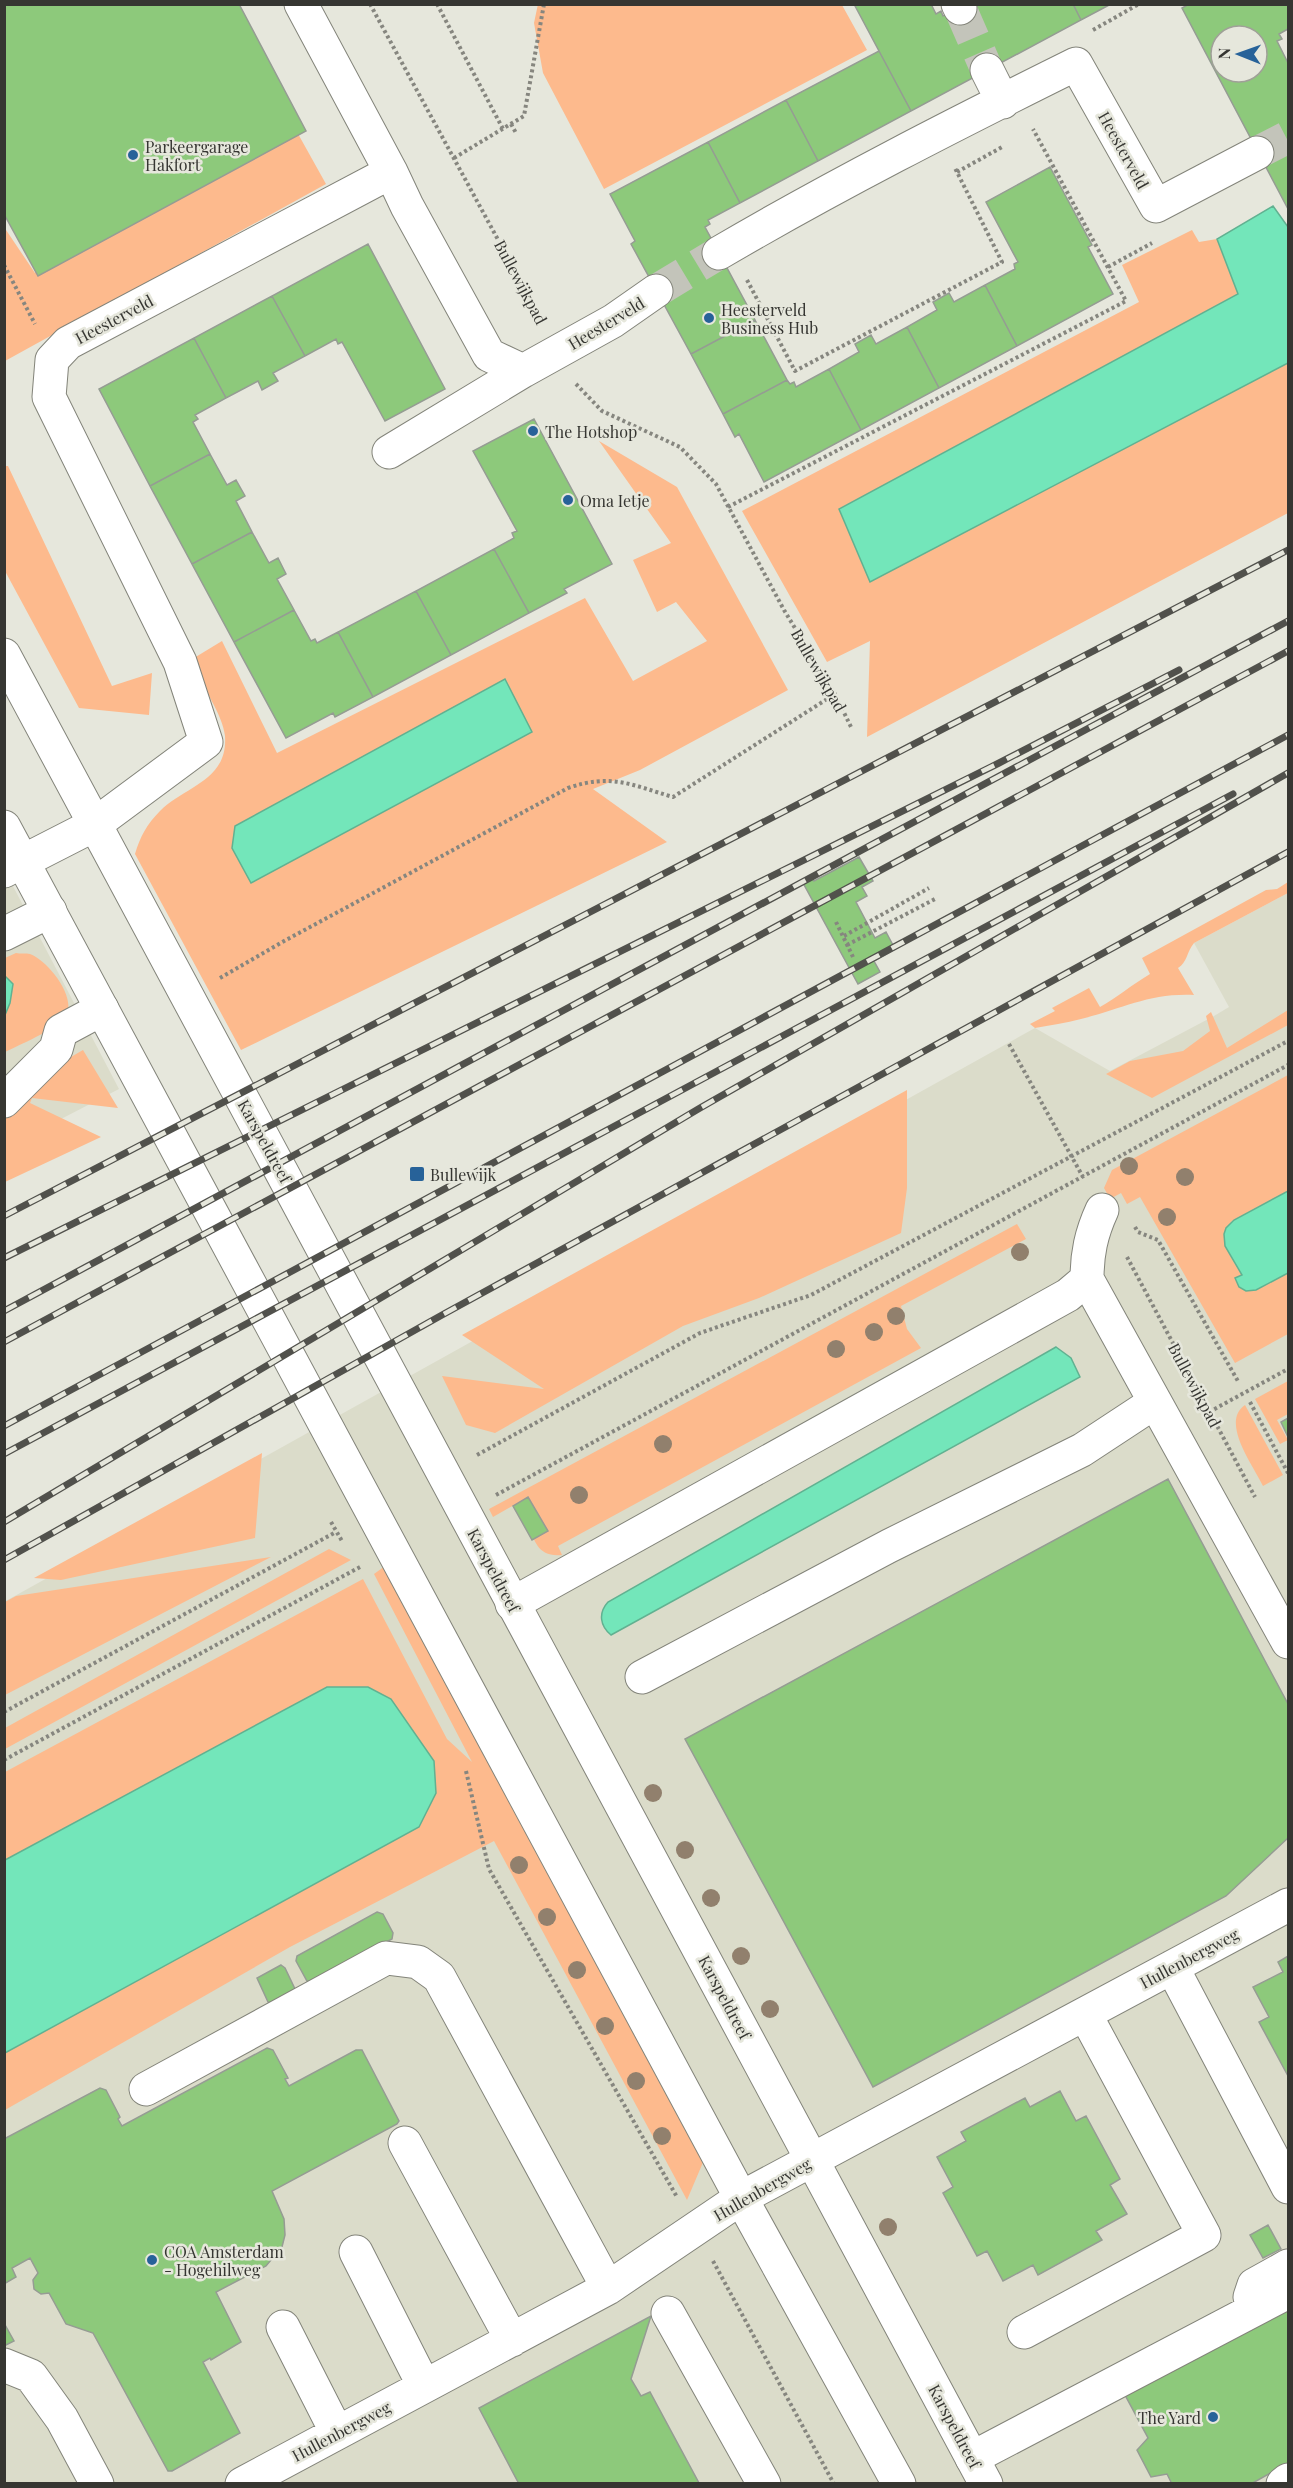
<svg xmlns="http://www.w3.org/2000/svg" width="1293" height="2488" viewBox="0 0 1293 2488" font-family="'Playfair Display',serif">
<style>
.built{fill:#dbdcca}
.green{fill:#fdba8d}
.water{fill:#73e6ba;stroke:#61b191;stroke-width:1.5}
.building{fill:#8dc97b;stroke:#959c93;stroke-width:1.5;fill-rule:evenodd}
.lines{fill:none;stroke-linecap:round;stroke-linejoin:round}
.minor-tunnel{stroke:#c3c4ba;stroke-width:33;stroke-dasharray:33 16;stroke-linecap:butt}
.minor-casing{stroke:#83847a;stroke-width:35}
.major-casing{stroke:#83847a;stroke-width:35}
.path{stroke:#86867f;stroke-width:4;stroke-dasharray:3 3;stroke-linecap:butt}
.minor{stroke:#fff;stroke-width:33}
.major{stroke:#fff;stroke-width:33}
.rail-casing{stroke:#51514c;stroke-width:7}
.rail{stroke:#e6e7dc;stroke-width:4.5;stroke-dasharray:14;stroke-linecap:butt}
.tree{fill:#91806d}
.poi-dot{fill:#276299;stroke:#e6e7dc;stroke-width:2}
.labels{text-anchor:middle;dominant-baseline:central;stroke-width:5;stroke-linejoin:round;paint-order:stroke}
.poi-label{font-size:16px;fill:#363632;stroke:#e6e7dc;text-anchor:start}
.street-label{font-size:16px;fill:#363632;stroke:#e6e7dc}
</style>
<rect width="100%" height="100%" fill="#e6e7dc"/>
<path class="built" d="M4,869l115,220 -114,59h-1z
M1288,893v1590h-1283l-1,-881 1031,-574 75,43 104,-55 15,-9 -35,-64z"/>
<path class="green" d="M538,4l304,1 25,45 -263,139 -61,-116 -9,-50z
M297,132l29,52 -321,177 -1,-134 31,46z
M1192,230l7,12 18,-3 21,55 -399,215 32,72 417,-218v150l-421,224 3,-96 -43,21 -85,-151 397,-209 -17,-37z
M599,441l78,46 111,203 -148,80 -47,19 74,53 -426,208 -106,-196c5,-17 12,-30 25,-43 25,-25 68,-30 65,-75 -2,-21 -24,-52 -33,-71l2,-7 28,-17 55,112 308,-155 48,83 74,-40 -31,-39 -19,10 -24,-52 38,-17z
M5,466h3l104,220 40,-13 -3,42 -70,-7 -74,-137z
M1288,882v11l-94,50c-7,8 -7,20 -16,25l16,27c-46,-2 -71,14 -113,24 -15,4 -31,6 -46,9l-5,-4 25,-13 -3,-3 37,-20 11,19c19,-11 30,-21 50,-33l-8,-16 124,-68 11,-1z
M16,953c4,1 10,0 14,1 17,6 45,41 37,59 -6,15 -48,32 -62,39v-37l5,-12 3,-19 -8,-8v-18z
M1288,1010v15l-136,73 -46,-24 24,-13 53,-10 27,-20 -4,-15 5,-4 16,36z
M83,1050l35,58 -86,-10 -2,5 71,34 -96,45 -1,-72 48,-42z
M1288,1075v116l-56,30c-16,18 0,38 10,54l-4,8 5,7h13l32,-17v61l-53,29 -95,-166 -13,7 -6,-11 -11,6 -6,-11 8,-18z
M907,1090v98l-6,45 -142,65 -76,28 -188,107 -29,-8 -24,-49 102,13 -82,-54z
M1017,1224l9,15 -125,67 6,23 14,19 -363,198 4,9c-34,4 -32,-34 -34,-58l-35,20 -4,-8z
M1288,1381v33l-11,6 11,20 -8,4 -25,-45z
M1245,1405l38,70 -20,11c-10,-21 -43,-64 -18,-81z
M262,1453l-7,85 -194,42 -27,-2z
M329,1549l22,11 -346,189v-21z
M271,1557l-266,138v-93l11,-6z
M385,1566l319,594 -17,40 -193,-359 -204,106 -285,163v-57l414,-226 -414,33v-88l358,-193 84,160 25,23 -98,-188z"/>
<path class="water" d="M1273,206l15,21v136l-418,219 -31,-73 399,-215 -21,-55z
M505,679l27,53 -281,151 -19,-35 3,-22z
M5,976l8,8 -3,19 -5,12z
M1288,1191v82l-32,17 -10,1 -7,-4 -4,-9 7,-3 -17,-29 -1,-12 2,-6 8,-8z
M1056,1347l15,11 9,19 -469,258c-11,-9 -13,-22 -3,-33z
M327,1687h41l23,12 43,62 2,32 -17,34 -414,226v-193z"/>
<path class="building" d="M4,4h235l67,127 -268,145 -34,-62z
M854,4h77l5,10 5,-3 2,5 24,-12h106l8,16 -170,91z
M1073,4h38l-30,16z
M1189,4h99v25l-9,5 3,5 -5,2 11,22v146l-106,-201zM1221,36h36v36h-36z
M879,51l32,60 -93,50 -32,-61z
M786,100l32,61 -78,42 -32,-61z
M708,142l32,61 -32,17 2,4 -5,3 50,93 -64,34 -60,-110 4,-3 -25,-47z
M1050,167l42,78 -4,2 25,47 -96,52 -32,-61 30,-16 -1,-5 4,-2 -32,-60z
M368,244l77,145 -60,32 -43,-79 -4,2 -2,-5 -31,17 -33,-60z
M985,285l32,61 -78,42 -32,-61 30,-17 -4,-8 16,-9 5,9z
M272,296l33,60 -32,17 5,8 -16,9 -4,-9 -32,17 -32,-60z
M755,320l32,60 -64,34 -32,-60z
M907,327l32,61 -78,42 -32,-61 30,-17 -4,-8 16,-9 5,9z
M194,338l32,60 -31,17 3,4 -5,3 17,32 -60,32 -51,-97z
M829,369l32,61 -97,52 -25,-48 -4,3 -12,-23 64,-34 3,4 4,-2 2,5z
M534,419l78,145 -48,25 3,4 -38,20 -35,-64 20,-11 -2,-5 5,-2 -44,-80z
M210,454l17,31 9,-5 9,16 -9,5 16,31 -60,32 -42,-78z
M252,532l17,31 9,-5 8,16 -9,5 17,31 -60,32 -42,-78z
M494,549l35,64 -78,42 -35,-64z
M416,591l35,64 -78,42 -35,-65z
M294,610l17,31 4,-2 2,4 21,-11 35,65 -38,20 -2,-4 -47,25 -52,-96z
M859,857l14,24 -11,6 5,9 -11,6 19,36 11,-6 9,17 -21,12 6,11 -22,12 -56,-103 10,-5 2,5z
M1288,1418v19l-7,-15z
M1168,1479l120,225v134l-62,58 -353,191 -188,-348z
M528,1497l20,34 -16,9 -19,-34z
M377,1912l6,2 10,19 -1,6 -81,43 -4,-1 -11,-20 1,-5z
M1288,1956v120l-29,-54 10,-5 -16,-30 30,-15 -5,-10z
M281,1965l4,3 10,21 -24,14 -3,-1 -11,-24z
M267,2048l6,2 15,28 -3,1 4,7 67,-36h6l37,71 -2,3 -125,67 12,28 1,16 -3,12 -16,19 -50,26 25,50 -30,18 -1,-2 -7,4 37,71 -68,38h-4l-75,-138 -27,-9 -17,-31 -8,1 -7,-5 -1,-9 5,-7 -8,-15 -18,10 4,9 -12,7v-145l96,-51 6,2 14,27 -2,2 4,7z
M1060,2091l16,30 10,-5 34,63 -10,6 17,29 -31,17 6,9 -64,35 -5,-10 -30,16 -16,-30 -10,5 -34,-63 10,-6 -16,-30 29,-16 -5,-9 64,-34 5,9z
M1268,2225l13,24 -18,9 -13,-23z
M1288,2308v155l-37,21h-79l-5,-10 -16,3 -14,-27 11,-12 -23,-43z
M651,2316l-20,63 10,17 9,-4 49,91 -180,1 -40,-76z
M4,2323l10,18 -10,5z"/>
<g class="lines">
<path class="minor-tunnel" d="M960,8l27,62
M1257,153l31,-16
M656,291l63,-38"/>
<g class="minor-casing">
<path id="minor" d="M301,4l90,168
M958,4l2,4
M987,70l16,32
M719,253c116,-68 236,-129 357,-189l80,142 101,-53
M389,452l134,-81 90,-50 43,-30
M4,871l90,-46 112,-83 -26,-80 -131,-265 3,-37 16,-17 323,-171 16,34 82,149 34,16
M4,934l46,-23
M4,1101l52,-52 5,-18 41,-22
M1087,1279l201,363
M512,1604l556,-309 19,-16c0,-25 4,-45 15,-69
M642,1677l247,-131 193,-96 73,-48
M1172,1967l116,220
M146,2089l240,-131 32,4 21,15 169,311
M405,2143l107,197
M356,2252l68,134
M1250,2297l4,-12 34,-19
M668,2313l96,171
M283,2327l54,106
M1024,2332l180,-97 -119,-221
M4,2365l27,11 31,43 35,65
M972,2458l316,-166
M242,2484l366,-196 133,-90 547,-293
M1283,2484l5,-4"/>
</g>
<g class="major-casing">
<path id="major" d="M4,655l982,1829
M4,827l737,1371 158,286"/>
</g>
<path class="path" d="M370,4l170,313
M437,4l66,125
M1093,30l46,-26
M511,124l5,9
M454,158l70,-42 20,-112
M957,172l47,-26
M4,265l31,59
M1108,267l44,-24
M747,280l48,91 207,-109 -47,-94
M576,384l26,27 78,36 36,37 68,126 51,84 16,33
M728,507l398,-206 -93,-172
M836,922l17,35
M844,936l85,-48
M847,945l88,-46
M220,978l66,-38 282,-152c43,-15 64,-3 105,9l162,-103
M1009,1044l74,133
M1135,1227l3,5 20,8 81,143
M1127,1257l128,240
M1250,1402l38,71
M1209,1412l79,-43
M477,1455l223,-122 111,-38 477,-254
M496,1495l792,-430
M331,1522l11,19
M4,1712l332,-180
M4,1760l356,-193
M466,1771l23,98 188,328
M713,2261l121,223"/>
<use href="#minor" class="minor"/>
<use href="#major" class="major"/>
<g class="rail-casing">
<path id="rail" d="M4,1216l1284,-666
M4,1258l995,-495 180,-93
M4,1311l1284,-690
M4,1342l1284,-691
M4,1426l1284,-691
M4,1454l1229,-660
M4,1522l696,-414 588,-335
M4,1560l438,-245 846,-463"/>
</g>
<use href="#rail" class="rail"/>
</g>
<g class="tree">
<circle cx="1129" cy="1166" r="9"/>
<circle cx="1185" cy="1177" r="9"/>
<circle cx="1167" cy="1217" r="9"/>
<circle cx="1020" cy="1252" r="9"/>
<circle cx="896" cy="1316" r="9"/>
<circle cx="874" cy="1332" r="9"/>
<circle cx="836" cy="1349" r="9"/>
<circle cx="663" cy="1444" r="9"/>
<circle cx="579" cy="1495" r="9"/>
<circle cx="653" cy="1793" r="9"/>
<circle cx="685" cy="1850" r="9"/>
<circle cx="519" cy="1865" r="9"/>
<circle cx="711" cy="1898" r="9"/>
<circle cx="547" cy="1917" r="9"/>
<circle cx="741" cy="1956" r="9"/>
<circle cx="577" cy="1970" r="9"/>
<circle cx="770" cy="2009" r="9"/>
<circle cx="605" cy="2026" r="9"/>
<circle cx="636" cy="2081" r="9"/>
<circle cx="662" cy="2136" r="9"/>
<circle cx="888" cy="2227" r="9"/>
</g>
<g class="poi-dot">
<circle cx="133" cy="155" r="6"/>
<circle cx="709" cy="318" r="6"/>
<circle cx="533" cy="431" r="6"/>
<circle cx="568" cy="500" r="6"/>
<rect x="409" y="1166" width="16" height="16" rx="3"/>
<circle cx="152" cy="2260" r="6"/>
<circle cx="1213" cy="2417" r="6"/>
</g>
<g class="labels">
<g class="poi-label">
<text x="145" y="146">Parkeergarage<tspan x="145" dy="18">Hakfort</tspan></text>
<text x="721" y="309">Heesterveld<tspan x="721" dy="18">Business Hub</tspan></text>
<text x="545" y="431">The Hotshop</text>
<text x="580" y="500">Oma Ietje</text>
<text x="430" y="1174">Bullewijk</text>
<text x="164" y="2251">COA Amsterdam<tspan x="164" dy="18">- Hogehilweg</tspan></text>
<text x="1201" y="2417" text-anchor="end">The Yard</text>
</g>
<g class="street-label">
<text transform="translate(1124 150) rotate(61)">Heesterveld</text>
<text transform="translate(521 282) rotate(62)">Bullewijkpad</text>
<text transform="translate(114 319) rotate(-28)">Heesterveld</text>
<text transform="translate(606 323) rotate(-31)">Heesterveld</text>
<text transform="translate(819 670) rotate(60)">Bullewijkpad</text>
<text transform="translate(265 1141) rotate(61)">Karspeldreef</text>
<text transform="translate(1195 1385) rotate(62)">Bullewijkpad</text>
<text transform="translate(494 1570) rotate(62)">Karspeldreef</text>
<text transform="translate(1189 1958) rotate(-28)">Hullenbergweg</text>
<text transform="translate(725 1997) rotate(62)">Karspeldreef</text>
<text transform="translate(762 2189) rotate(-30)">Hullenbergweg</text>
<text transform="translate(955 2426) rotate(62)">Karspeldreef</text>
<text transform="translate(341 2431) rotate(-28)">Hullenbergweg</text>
</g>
</g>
<rect width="1293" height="2488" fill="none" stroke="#363632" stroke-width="12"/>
<g transform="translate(1239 54) rotate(271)"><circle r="28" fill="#e6e7dc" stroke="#a0a098" stroke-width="1.5"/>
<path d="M0-4.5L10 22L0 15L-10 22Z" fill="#276299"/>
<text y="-9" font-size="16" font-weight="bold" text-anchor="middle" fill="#363632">N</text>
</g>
</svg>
